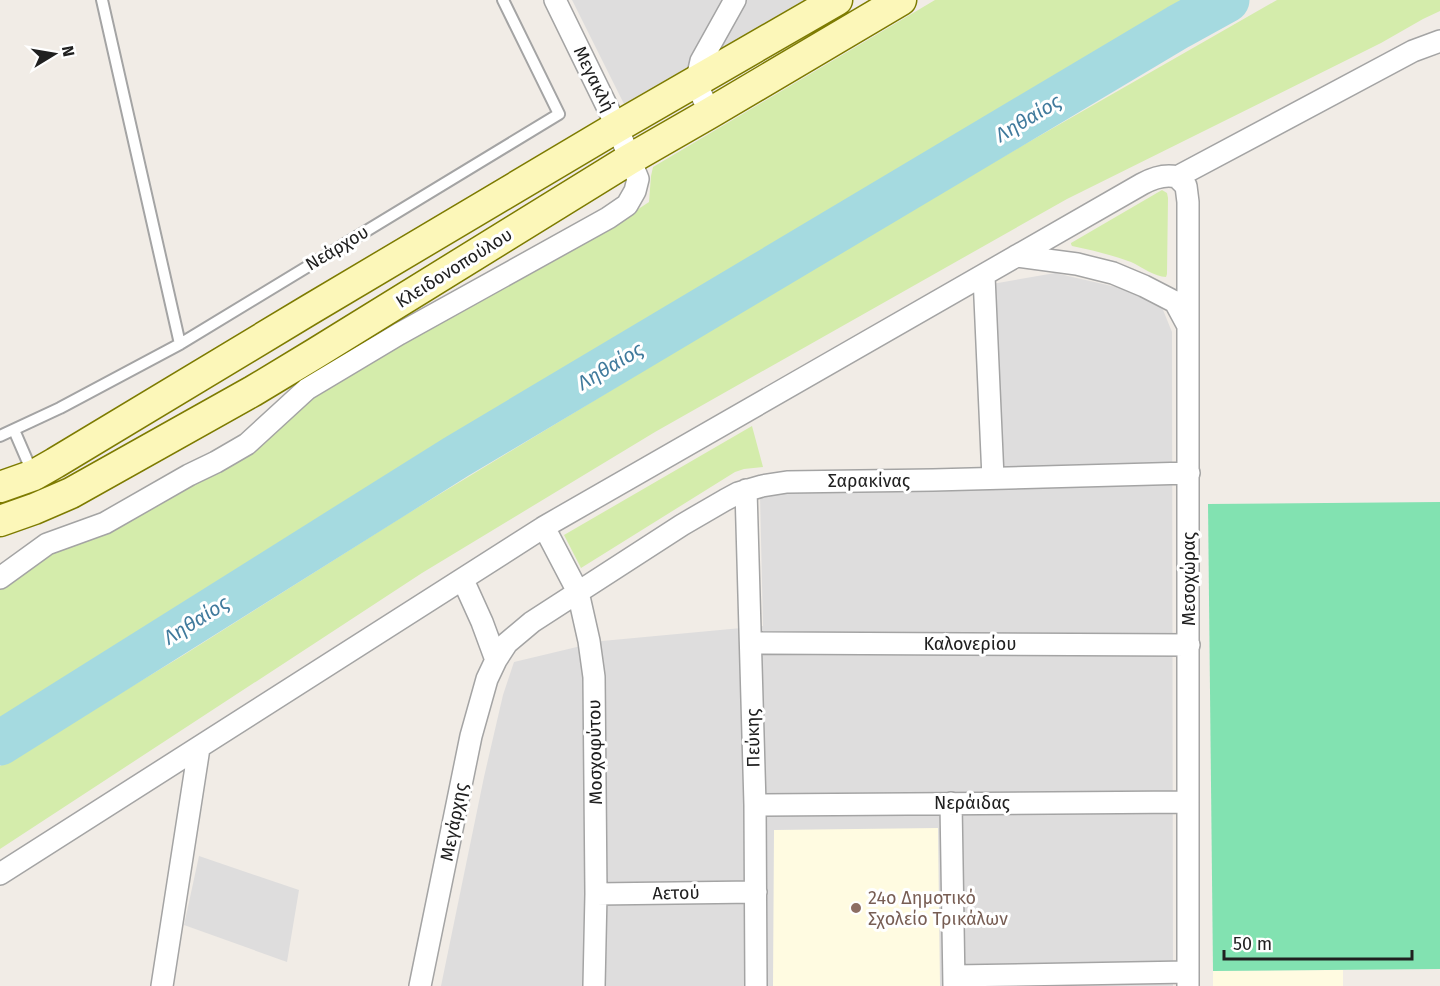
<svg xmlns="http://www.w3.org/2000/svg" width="1440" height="986" viewBox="0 0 1440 986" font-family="'Fira Sans',sans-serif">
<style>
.residential{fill:#dedddd}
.education{fill:#fffbe1}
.grass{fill:#d4ecab}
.pitch{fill:#82e2b1}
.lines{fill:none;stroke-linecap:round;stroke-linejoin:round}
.river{stroke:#a5dae0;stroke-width:45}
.lane-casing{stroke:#a4a4a4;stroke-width:14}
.street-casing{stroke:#a4a4a4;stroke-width:24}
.secondary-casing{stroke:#7d7b01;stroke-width:33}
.lane{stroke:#fff;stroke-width:10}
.street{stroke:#fff;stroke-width:21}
.secondary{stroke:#fcf7b9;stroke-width:30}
.education-dot{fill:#8d6e63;stroke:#fff;stroke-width:2}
.labels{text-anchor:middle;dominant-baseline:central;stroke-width:6;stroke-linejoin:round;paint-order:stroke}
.street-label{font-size:18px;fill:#202020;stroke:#fff}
.education-label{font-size:18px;fill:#785e54;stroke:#fff;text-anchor:start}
.water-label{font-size:20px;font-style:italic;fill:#407a9c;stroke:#fff}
</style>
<rect width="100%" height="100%" fill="#f1ece6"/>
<path class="residential" d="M572,0h266l-206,120z
M1055,273l83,19 23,13 11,27 1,654h-732l43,-209 19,-82 11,-33 88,-21 161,-15 -3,-130 25,-3 215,-4 -8,-205z
M199,856l100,34 -12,72 -103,-37z"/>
<path class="education" d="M938,828l2,158h-167l1,-156z
M1343,970v16h-130v-15z"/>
<path class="grass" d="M935,0h247l-355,215 -494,296 -333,208v-132l39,-28 278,-166 282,-158 50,-33 2,-26 2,-9z
M1277,0h163v11l-17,8 -42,24 -314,156 -412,233 -233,141 -422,276v-83l182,-110 220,-139 389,-236 154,-91z
M1162,190l5,3 1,5 -1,76 -1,3c-11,0 -24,-10 -35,-15 -19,-7 -39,-12 -59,-16l-1,-2v-1z
M752,426l11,41 -19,2 -9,3 -154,96 -17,-33z"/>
<path class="pitch" d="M1440,502v467l-227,2 -5,-467z"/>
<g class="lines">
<path class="river" d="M0,743l456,-286 722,-430 49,-27"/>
<g class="lane-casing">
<path id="lane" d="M102,0l78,344
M14,430l19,44
M0,436l60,-28 120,-64 379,-230 -56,-114"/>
</g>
<g class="street-casing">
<path id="street" d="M710,113l-14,-30 5,-22 34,-61
M1177,177l9,9 2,16v784
M1016,256l61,8 36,9 31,13 31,16 13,24
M984,276l9,202
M746,490l9,315 1,181
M544,527l34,65 11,49 5,36 2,217 -2,92
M0,578l47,-34 58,-21 84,-48 27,-13 31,-18 60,-55 92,-55 209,-116 19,-13 8,-14 3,-12 -21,-52 -62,-127
M463,580l19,42 14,38
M751,643l438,2
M951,803l3,183
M755,805l433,-3
M0,874l544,-347 598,-343c11,-6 23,-10 35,-7l236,-126 27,-10
M596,894l160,-2
M954,976l234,-4
M162,986l37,-238
M420,986l51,-250 16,-57 9,-19 11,-17 25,-21 150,-97 43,-25 13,-7 24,-7 25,-4 146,-2 256,-7"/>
</g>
<g class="secondary-casing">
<path id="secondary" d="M0,487l34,-12 21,-12 254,-153 308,-183 220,-127
M0,521l34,-12 37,-16 182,-102 63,-38 314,-194 80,-46 191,-113"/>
</g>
<use href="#lane" class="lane"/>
<use href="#street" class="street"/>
<use href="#secondary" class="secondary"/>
</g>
<circle class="education-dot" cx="856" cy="908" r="6"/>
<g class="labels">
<g class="street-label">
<text transform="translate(594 79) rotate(64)">Μεγακλή</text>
<text transform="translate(337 248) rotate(-31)">Νεάρχου</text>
<text transform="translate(454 268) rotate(-32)">Κλειδονοπούλου</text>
<text x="869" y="481">Σαρακίνας</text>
<text transform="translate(1189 579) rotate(-90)">Μεσοχώρας</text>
<text x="970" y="644">Καλονερίου</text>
<text transform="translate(753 738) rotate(-91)">Πεύκης</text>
<text transform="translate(595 752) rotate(-91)">Μοσχοφύτου</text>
<text x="972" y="803">Νεράιδας</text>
<text transform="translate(454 822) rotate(-79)">Μεγάρχης</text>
<text transform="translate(676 893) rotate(-1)">Αετού</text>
</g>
<g class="education-label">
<text x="868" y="898">24ο Δημοτικό<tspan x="868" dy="21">Σχολείο Τρικάλων</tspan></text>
</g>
<g class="water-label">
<text transform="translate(1028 118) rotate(-31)">Ληθαίος</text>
<text transform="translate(610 366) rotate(-31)">Ληθαίος</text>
<text transform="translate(196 620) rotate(-32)">Ληθαίος</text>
</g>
</g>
<g transform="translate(54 54) rotate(79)" stroke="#ffffff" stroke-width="4.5" paint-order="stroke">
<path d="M0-4.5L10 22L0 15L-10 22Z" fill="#202020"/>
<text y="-9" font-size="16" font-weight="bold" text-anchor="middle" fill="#202020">N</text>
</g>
<path d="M1224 950v9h188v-9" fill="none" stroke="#202020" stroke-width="3"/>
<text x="1233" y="950" font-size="18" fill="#202020" stroke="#ffffff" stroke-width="4.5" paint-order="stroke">50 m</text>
</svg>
